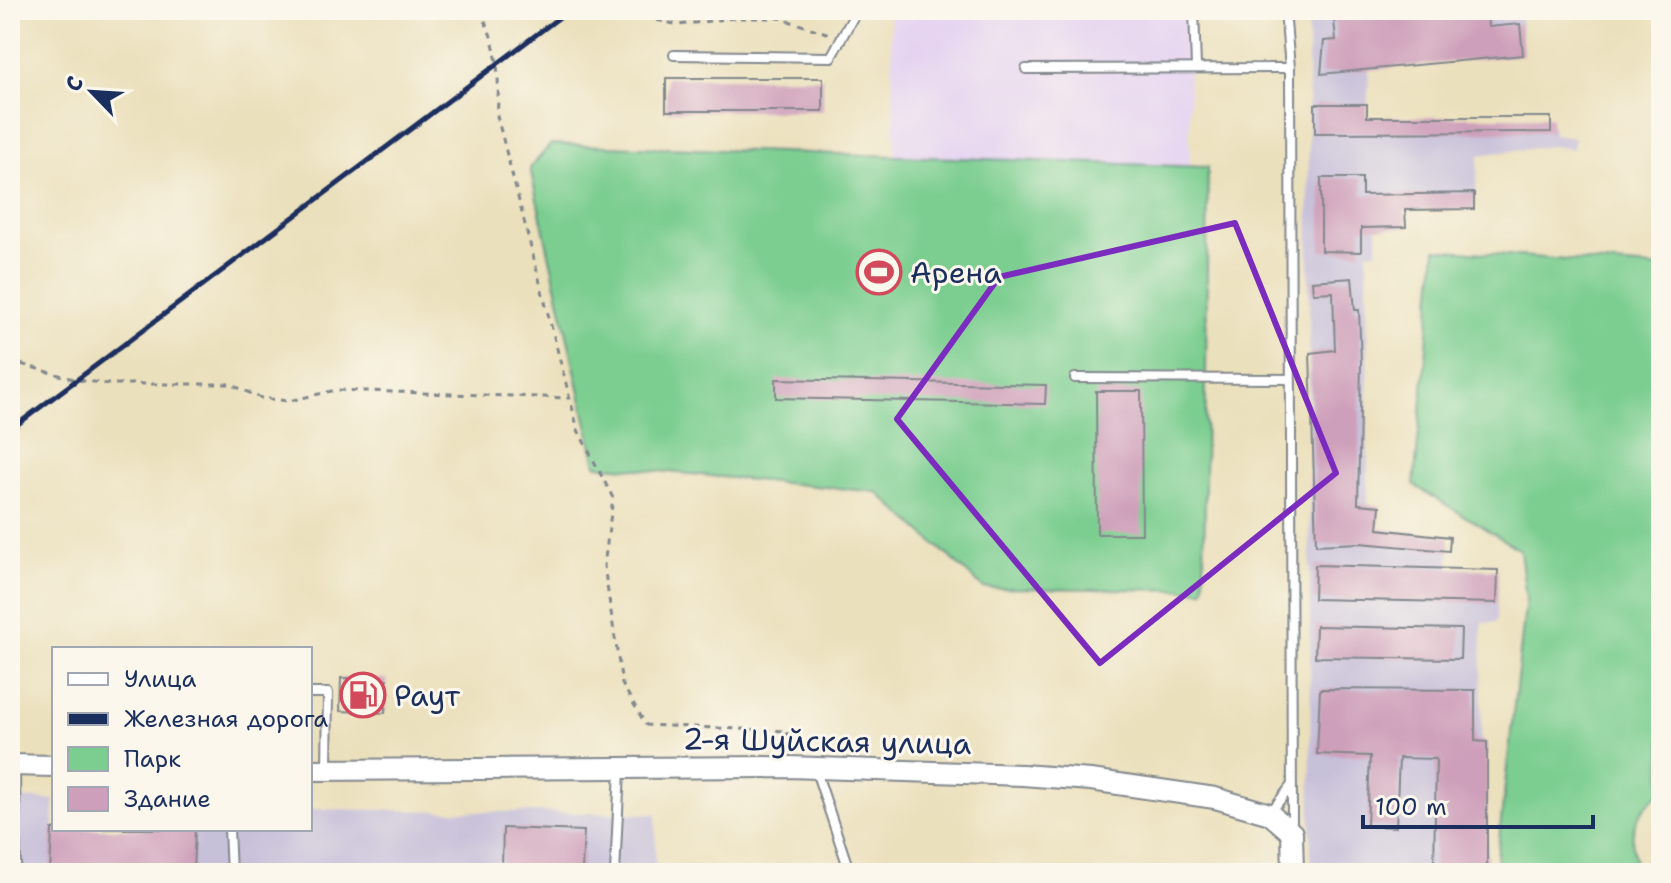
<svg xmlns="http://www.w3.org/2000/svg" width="1671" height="883" viewBox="0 0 1671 883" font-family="'Shantell Sans',sans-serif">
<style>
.built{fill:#e5d3f1}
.industrial{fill:#c7c0d9}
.green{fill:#7cce90;stroke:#4c7e77;stroke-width:2}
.building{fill:#ce9fba}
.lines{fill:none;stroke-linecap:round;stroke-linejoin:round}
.service-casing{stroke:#83888d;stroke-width:12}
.tertiary-casing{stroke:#83888d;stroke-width:24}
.path{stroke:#83888d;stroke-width:3;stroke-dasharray:6 6;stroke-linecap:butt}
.service{stroke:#fff;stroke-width:8}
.tertiary{stroke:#fff;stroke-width:20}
.rail{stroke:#1b2f5e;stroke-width:5}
.marked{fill:none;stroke:#7b2cbf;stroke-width:6;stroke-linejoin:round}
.labels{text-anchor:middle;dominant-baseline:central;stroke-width:6;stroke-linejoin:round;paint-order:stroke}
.poi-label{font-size:30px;fill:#1b2f5e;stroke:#fbf7ec;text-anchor:start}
.street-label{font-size:30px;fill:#1b2f5e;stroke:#fbf7ec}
</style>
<rect width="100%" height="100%" fill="#fbf7ec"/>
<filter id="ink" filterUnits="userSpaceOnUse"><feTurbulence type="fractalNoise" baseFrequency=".0125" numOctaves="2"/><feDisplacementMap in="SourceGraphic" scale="16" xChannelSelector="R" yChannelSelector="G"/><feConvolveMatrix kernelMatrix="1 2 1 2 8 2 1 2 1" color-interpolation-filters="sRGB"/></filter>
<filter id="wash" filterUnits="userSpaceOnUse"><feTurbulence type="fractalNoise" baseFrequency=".006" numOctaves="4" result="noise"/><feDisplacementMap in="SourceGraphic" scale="32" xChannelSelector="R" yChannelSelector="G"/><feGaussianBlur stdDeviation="1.8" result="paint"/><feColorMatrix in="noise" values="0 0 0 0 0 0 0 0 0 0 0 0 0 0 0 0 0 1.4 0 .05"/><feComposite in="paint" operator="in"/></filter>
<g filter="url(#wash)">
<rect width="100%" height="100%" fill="#ebe0bc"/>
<path class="built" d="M890,10h298l2,157 -295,-12z"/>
<path class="industrial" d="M1308,10h212l3,45 -154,15 -2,47h184l2,18 21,3 -1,11 -22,-3 -72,9 -5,54 -69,1v17l-28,1v24h-10l1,253 12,1 -2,23 72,8 -1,31 49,2 -1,52 -15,1 -1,118 6,1v131h-176z
M10,798l44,2v29h256v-20l346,5 -1,59h-645z"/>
<path class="green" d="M551,144l657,23 -4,423 -220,-2 -107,-96 -281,-27 -66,-297z
M1436,249l225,19v524c-32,27 -33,42 -23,81h-115l-1,-5 -26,-3 30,-266 -6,-49 -106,-65z"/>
<g id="blocks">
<path class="building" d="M1333,10h154l1,17 32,-3 3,31 -202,19 3,-33 12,-1z
M666,78h157v33h-157z
M1315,104h52v13h184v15l-236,1z
M1321,178h41v17l112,-2v16l-69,1 1,17 -45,1v24l-40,-1z
M1352,278l3,32h4l2,53 -3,141 22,2 -2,23 72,8 -1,14 -89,-8 -44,2 -6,-192 25,-3 -2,-58 -20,1 -1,-12z
M776,379l270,6 -1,19 -269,-6z
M1096,391h45l1,143h-45z
M1315,565l183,5 -1,33 -183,-4z
M1316,626l145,3 -1,30 -145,-2z
M341,678l46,1 -2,34 -45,-2z
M1320,689l155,1v51l12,1v131l-53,-5 2,-109 -37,-1 -3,69 -29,-1 3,-70 -53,-2z
M503,828l81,3 -2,38 -80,-3z
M52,829h143l-2,44h-143z"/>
</g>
</g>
<g filter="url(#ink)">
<use href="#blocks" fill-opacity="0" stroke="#83888d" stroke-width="2"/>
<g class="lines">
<g class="service-casing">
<path id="service" d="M1194,10l2,57
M1285,10l5,58 2,761
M674,55l157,2 26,-47
M1026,69l264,-1
M1075,378l216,1
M310,693h18l-1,77
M15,766l1,107
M815,768l35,105
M1270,813l21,-27
M229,829l2,44
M615,873l5,-103"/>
</g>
<g class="tertiary-casing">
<path id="tertiary" d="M10,765l44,1
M310,770l479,-3 233,8 69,5 124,18 55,16 22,19 1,40"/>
</g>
<path class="path" d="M479,10c20,33 21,70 18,106l81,314 35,68 -9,68 18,118 24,41 141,6 1,19
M610,10l69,15 55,-7h45l51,16
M10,361l67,19 31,4h122l31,14 28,3 47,-11 233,8"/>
<use href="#service" class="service"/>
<use href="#tertiary" class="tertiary"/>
<path class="rail" d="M10,430l559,-420"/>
</g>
</g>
<path class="marked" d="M1235,223l101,250 -236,190 -203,-244 102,-142z"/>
<defs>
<g id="stadium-ring" transform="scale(2.3)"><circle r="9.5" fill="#fbf7ec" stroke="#d1495b" stroke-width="1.5"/><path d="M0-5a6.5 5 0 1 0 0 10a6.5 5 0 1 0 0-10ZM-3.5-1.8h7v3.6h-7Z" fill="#d1495b"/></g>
<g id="fuel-ring" transform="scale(2.3)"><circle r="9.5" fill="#fbf7ec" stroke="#d1495b" stroke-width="1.5"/><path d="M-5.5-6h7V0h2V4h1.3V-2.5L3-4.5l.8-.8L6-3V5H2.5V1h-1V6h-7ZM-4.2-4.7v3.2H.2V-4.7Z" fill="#d1495b"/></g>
</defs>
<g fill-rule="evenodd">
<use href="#stadium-ring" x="879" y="272"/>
<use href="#fuel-ring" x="363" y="695"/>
</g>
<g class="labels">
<g class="poi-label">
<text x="910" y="272">Арена</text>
<text x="394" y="695">Раут</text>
</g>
<g class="street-label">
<text transform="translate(827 741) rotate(1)">2-я Шуйская улица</text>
</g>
</g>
<rect width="1671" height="883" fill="none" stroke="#fbf7ec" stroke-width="40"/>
<rect x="52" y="647" width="260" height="184" fill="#fbf7ec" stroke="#a1a7b3" stroke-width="2"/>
<rect x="68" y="673" width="40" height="12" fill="#ffffff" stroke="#a1a7b3" stroke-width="2"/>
<text x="124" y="687" font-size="24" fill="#1b2f5e">Улица</text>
<rect x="68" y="713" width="40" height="12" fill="#1b2f5e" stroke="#a1a7b3" stroke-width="2"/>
<text x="124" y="727" font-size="24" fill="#1b2f5e">Железная дорога</text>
<rect x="68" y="747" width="40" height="24" fill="#7cce90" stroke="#a1a7b3" stroke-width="2"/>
<text x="124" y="767" font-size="24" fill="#1b2f5e">Парк</text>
<rect x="68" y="787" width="40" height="24" fill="#ce9fba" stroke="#a1a7b3" stroke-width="2"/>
<text x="124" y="807" font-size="24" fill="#1b2f5e">Здание</text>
<g transform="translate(92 92) rotate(295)" stroke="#fbf7ec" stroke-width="6" paint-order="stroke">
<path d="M0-6L14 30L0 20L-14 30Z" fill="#1b2f5e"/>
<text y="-12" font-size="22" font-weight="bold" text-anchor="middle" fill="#1b2f5e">С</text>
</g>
<path d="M1363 815v12h230v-12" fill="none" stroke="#1b2f5e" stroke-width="4"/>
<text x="1375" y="815" font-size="24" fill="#1b2f5e" stroke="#fbf7ec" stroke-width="6" paint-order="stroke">100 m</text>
</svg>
